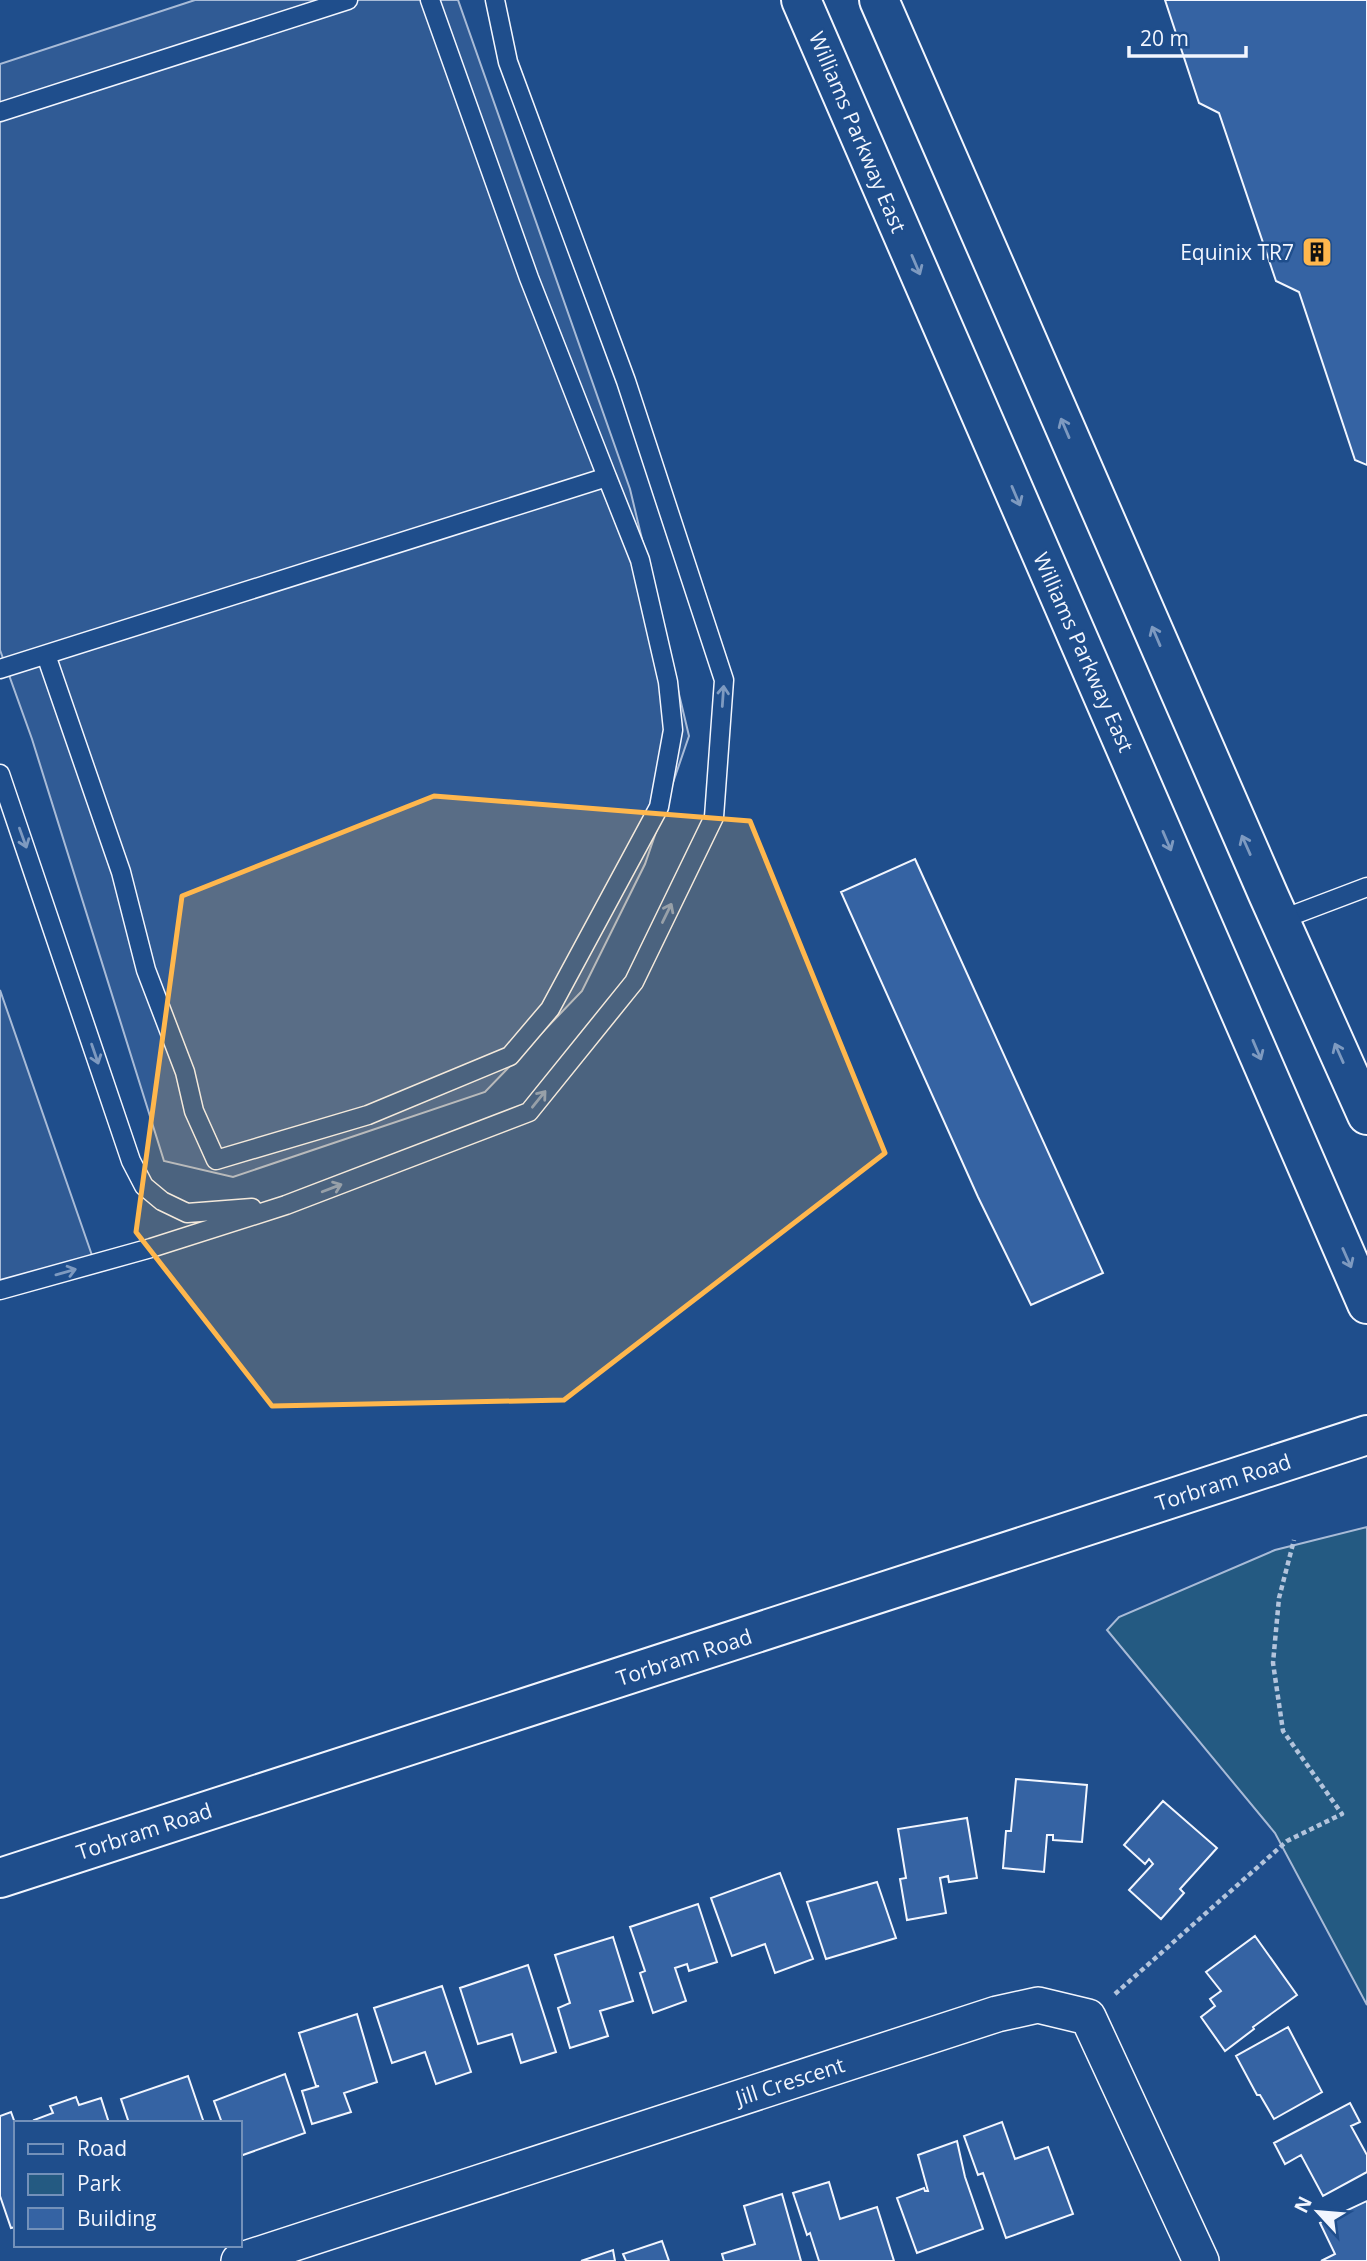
<svg xmlns="http://www.w3.org/2000/svg" width="1367" height="2261" viewBox="0 0 1367 2261" font-family="'Open Sans',sans-serif">
<style>
.green{fill:#245a82;stroke:#a8bbd7;stroke-width:2}
.parking{fill:#305b95;stroke:#a8bbd7;stroke-width:2}
.building{fill:#3563a3;stroke:#f2f6ff;stroke-width:2}
.lines{fill:none;stroke-linecap:round;stroke-linejoin:round}
.lane-casing{stroke:#f2f6ff;stroke-width:21}
.street-casing{stroke:#f2f6ff;stroke-width:38}
.secondary-casing{stroke:#f2f6ff;stroke-width:42}
.path{stroke:#b3c4dc;stroke-width:4.5;stroke-dasharray:5 3.5;stroke-linecap:butt}
.lane{stroke:#1f4e8c;stroke-width:18}
.street{stroke:#1f4e8c;stroke-width:35}
.secondary{stroke:#1f4e8c;stroke-width:38}
.oneway{stroke:#7e9ac0}
.marked{fill:#ffb74d;fill-opacity:0.2;stroke:#ffb74d;stroke-width:5;stroke-linejoin:round}
.labels{text-anchor:middle;dominant-baseline:central;stroke-width:5;stroke-linejoin:round;paint-order:stroke}
.street-label{font-size:21px;fill:#f2f6ff;stroke:#1f4e8c}
.poi-label{font-size:21px;fill:#f2f6ff;stroke:#1f4e8c;text-anchor:end}
</style>
<rect width="100%" height="100%" fill="#1f4e8c"/>
<path class="green" d="M1367,1527v478l-92,-172 -168,-203 12,-13 156,-67z"/>
<path class="parking" d="M195,0h263l172,489 59,247 -44,128 -63,127 -97,101 -252,85 -69,-16 -132,-422 -32,-89v-586z
M0,990l95,274 -95,29z"/>
<path class="building" d="M1165,0h202v465l-12,-5 -56,-168 -23,-11 -57,-168 -20,-10z
M915,859l188,414 -72,32 -53,-108 -137,-305z
M1016,1779l71,6 -5,57 -29,-2v-5h-6l-3,37 -41,-4 3,-37h5z
M1163,1801l54,47 -37,41 4,4 -23,26 -32,-29 24,-26 -4,-5 -4,5 -21,-19z
M967,1818l10,60 -28,4 -1,-6 -8,2 6,35 -39,7 -7,-41 6,-1 -8,-49z
M780,1873l33,86 -38,14 -10,-29 -33,12 -21,-58z
M877,1882l19,56 -70,21 -19,-57z
M698,1904l19,58 -28,9 -2,-7 -12,4 11,33 -33,12 -13,-40 5,-2 -15,-44z
M1255,1936l42,59 -44,32 1,2 -29,22 -24,-34 14,-11 -5,-7 11,-8 -15,-19z
M613,1937l20,64 -33,10 8,25 -38,12 -12,-40 12,-5 -15,-48z
M528,1965l28,87 -35,11 -9,-29 -34,10 -18,-56z
M442,1986l29,86 -35,12 -11,-32 -33,11 -18,-55z
M357,2014l20,68 -33,11 7,19 -39,12 -10,-33 17,-5h-3l-17,-53z
M1288,2027l34,65 -48,27 -14,-24h-3l-21,-39z
M285,2074l20,59 -65,23v-33h-18l-8,-22z
M188,2076l16,47h-75l-8,-24z
M76,2097l3,8 22,-7 8,25h-74l-1,-3 19,-7 -3,-7z
M1350,2103l10,19 -9,4 16,29v17l-44,24 -22,-41 -16,9 -11,-21z
M11,2112l5,14v101l-5,1 -11,-32v-80z
M1002,2122l13,37 33,-12 25,67 -67,24 -23,-65 -5,2 -14,-39z
M957,2141l8,36 18,52 -66,24 -20,-55 27,-10 1,3h3l-10,-36z
M829,2182l11,37 37,-12 17,54h-75l-9,-28 -3,2 -14,-42z
M782,2194l19,67h-77l-2,-7 33,-10 -11,-38z
M1367,2201v60h-46l14,-7 -15,-31z
M662,2241l7,20h-43l-3,-7z
M613,2250l2,11h-34z"/>
<g class="lines">
<g class="lane-casing">
<path id="lane" d="M0,112l348,-112
M46,655l75,217 25,98 39,102 9,39 22,49 152,-45 142,-59 40,-47 109,-202 14,-77 -5,-48 -28,-122 -33,-83
M0,669l607,-192 -78,-199 -99,-278
M0,774l131,387 13,25 18,15 25,12 65,-5
M1280,920l87,-33
M0,1290l151,-42 135,-43 243,-93 105,-130 80,-165 10,-137 -98,-299 -118,-319 -13,-62"/>
</g>
<g class="street-casing">
<path id="street" d="M239,2261l758,-247 41,-9 50,12 113,244"/>
</g>
<g class="secondary-casing">
<path id="secondary" d="M801,0l566,1304
M879,0l389,894 99,221
M0,1878l1367,-443"/>
</g>
<path class="path" d="M1115,1994l172,-153 55,-27 -59,-83 -10,-68 6,-65 15,-58"/>
<use href="#lane" class="lane"/>
<use href="#street" class="street"/>
<use href="#secondary" class="secondary"/>
</g>
<defs><path id="oneway-shaft" d="M-6 0H5M1.5-3L5.5 0L1.5 3" fill="none" stroke-width="1.6" stroke-linecap="round" stroke-linejoin="round" transform="scale(1.75)"/></defs>
<g class="oneway">
<use href="#oneway-shaft" transform="translate(916 265) rotate(67)"/>
<use href="#oneway-shaft" transform="translate(1065 428) rotate(-113)"/>
<use href="#oneway-shaft" transform="translate(1016 496) rotate(67)"/>
<use href="#oneway-shaft" transform="translate(1156 636) rotate(-113)"/>
<use href="#oneway-shaft" transform="translate(723 696) rotate(-86)"/>
<use href="#oneway-shaft" transform="translate(23 838) rotate(70)"/>
<use href="#oneway-shaft" transform="translate(1167 841) rotate(67)"/>
<use href="#oneway-shaft" transform="translate(1246 845) rotate(-114)"/>
<use href="#oneway-shaft" transform="translate(667 913) rotate(-64)"/>
<use href="#oneway-shaft" transform="translate(1257 1050) rotate(67)"/>
<use href="#oneway-shaft" transform="translate(1339 1053) rotate(-114)"/>
<use href="#oneway-shaft" transform="translate(95 1054) rotate(71)"/>
<use href="#oneway-shaft" transform="translate(539 1099) rotate(-51)"/>
<use href="#oneway-shaft" transform="translate(332 1188) rotate(-21)"/>
<use href="#oneway-shaft" transform="translate(1347 1258) rotate(66)"/>
<use href="#oneway-shaft" transform="translate(66 1272) rotate(-16)"/>
</g>
<path class="marked" d="M434,796l316,25 135,332 -321,247 -292,6 -136,-174 46,-336z"/>
<defs>
<g id="building-square" transform="scale(1.575)"><rect x="-9" y="-9" width="18" height="18" rx="4" fill="#ffb74d" stroke="#1f4e8c"/><path d="M-4-6H4V6H1V3H-1V6H-4ZM-2.5-4.3h1.7v1.8h-1.7ZM.8-4.3h1.7v1.8H.8ZM-2.5-1h1.7V.8h-1.7ZM.8-1h1.7V.8H.8Z" fill="#111"/></g>
</defs>
<g fill-rule="evenodd">
<use href="#building-square" x="1317" y="252"/>
</g>
<g class="labels">
<g class="street-label">
<text transform="translate(858 132) rotate(67)">Williams Parkway East</text>
<text transform="translate(1084 652) rotate(66)">Williams Parkway East</text>
<text transform="translate(1223 1482) rotate(-18)">Torbram Road</text>
<text transform="translate(684 1657) rotate(-18)">Torbram Road</text>
<text transform="translate(144 1831) rotate(-18)">Torbram Road</text>
<text transform="translate(790 2081) rotate(-18)">Jill Crescent</text>
</g>
<g class="poi-label">
<text x="1294" y="252">Equinix TR7</text>
</g>
</g>
<rect x="14" y="2121" width="228" height="126" fill="#1f4e8c" stroke="#7391ba" stroke-width="2"/>
<rect x="28" y="2144" width="35" height="10" fill="#1f4e8c" stroke="#7391ba" stroke-width="2"/>
<text x="77" y="2156" font-size="21" fill="#f2f6ff">Road</text>
<rect x="28" y="2174" width="35" height="21" fill="#245a82" stroke="#7391ba" stroke-width="2"/>
<text x="77" y="2191" font-size="21" fill="#f2f6ff">Park</text>
<rect x="28" y="2208" width="35" height="21" fill="#3563a3" stroke="#7391ba" stroke-width="2"/>
<text x="77" y="2226" font-size="21" fill="#f2f6ff">Building</text>
<g transform="translate(1318 2212) rotate(296)" stroke="#1f4e8c" stroke-width="5" paint-order="stroke">
<path d="M0-5L12 26L0 18L-12 26Z" fill="#f2f6ff"/>
<text y="-10" font-size="19" font-weight="bold" text-anchor="middle" fill="#f2f6ff">N</text>
</g>
<path d="M1129 46v10h117v-10" fill="none" stroke="#f2f6ff" stroke-width="3.5"/>
<text x="1140" y="46" font-size="21" fill="#f2f6ff" stroke="#1f4e8c" stroke-width="5" paint-order="stroke">20 m</text>
</svg>
